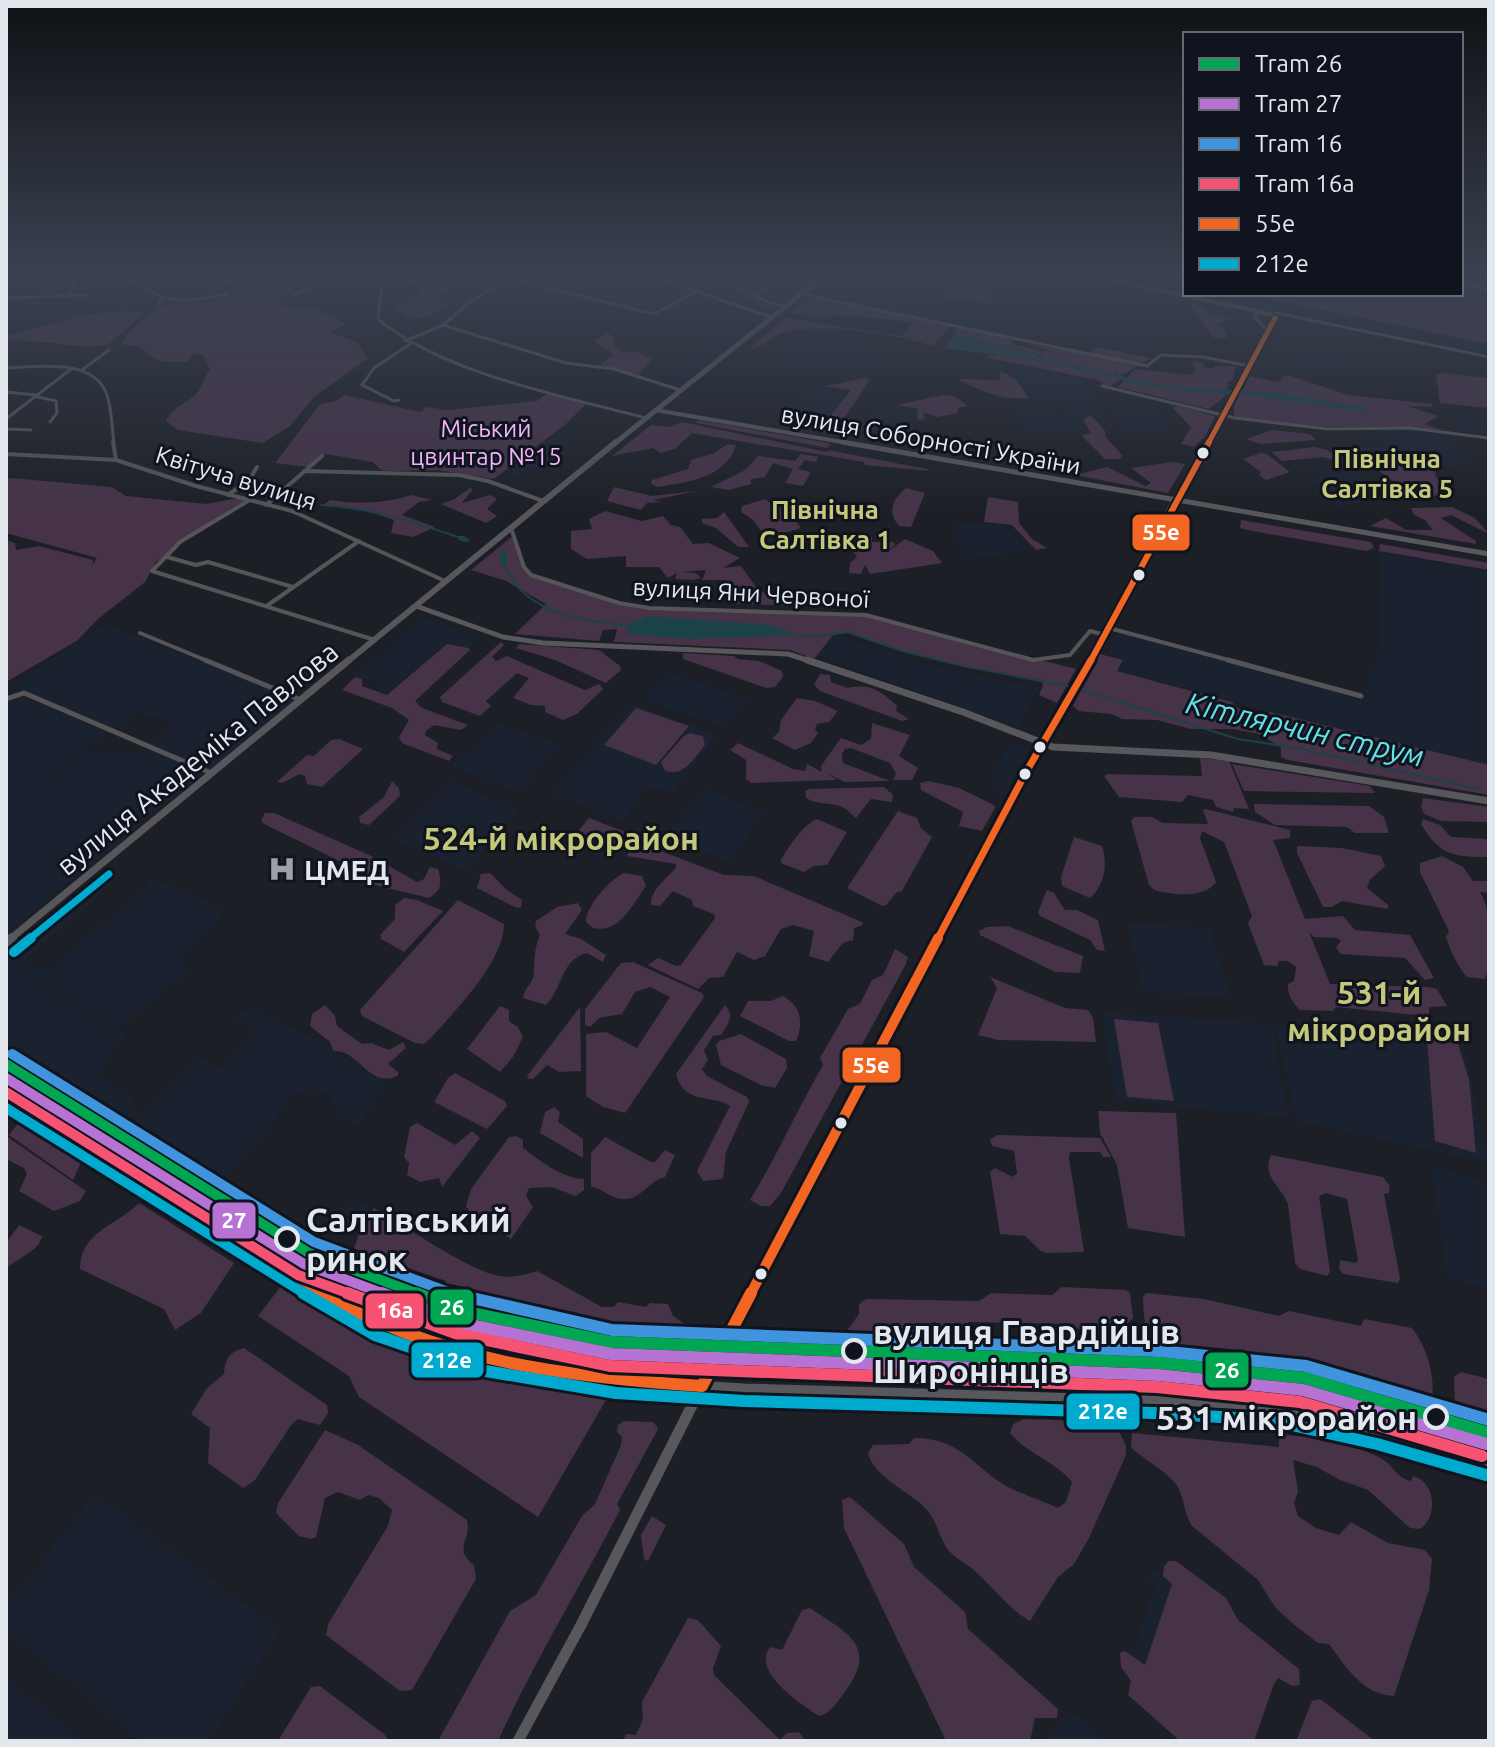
<svg xmlns="http://www.w3.org/2000/svg" width="1495" height="1747" viewBox="0 0 1495 1747" font-family="Ubuntu,sans-serif">
<style>
.built{fill:#1a2230}
.green{fill:#463348}
.water{fill:#1b4347}
.lines{fill:none;stroke-linecap:round;stroke-linejoin:round}
.stream{stroke:#1b4347;stroke-width:2}
.river{fill:#1b4347;fill-rule:evenodd}
.street-far2{stroke:#555558;stroke-width:3}
.street-far1{stroke:#555558;stroke-width:4}
.street{stroke:#555558;stroke-width:5}
.secondary-far4{stroke:#58575b;stroke-width:4}
.secondary-far3{stroke:#58575b;stroke-width:5}
.secondary-far2{stroke:#58575b;stroke-width:7}
.secondary-far1{stroke:#58575b;stroke-width:8}
.secondary{stroke:#58575b;stroke-width:11}
.primary-far3{stroke:#56565b;stroke-width:5}
.primary-far2{stroke:#56565b;stroke-width:6}
.primary-far1{stroke:#56565b;stroke-width:7}
.primary{stroke:#56565b;stroke-width:10}
.highway{stroke:#5c5d61;stroke-width:5}
.bus-1-far4-casing{stroke:#0f141f;stroke-width:8}
.bus-1-far3-casing{stroke:#0f141f;stroke-width:10}
.bus-1-far2-casing{stroke:#0f141f;stroke-width:13}
.bus-1-far1-casing{stroke:#0f141f;stroke-width:16}
.bus-1-casing{stroke:#0f141f;stroke-width:18}
.bus-2-far2-casing{stroke:#0f141f;stroke-width:13}
.bus-2-far1-casing{stroke:#0f141f;stroke-width:16}
.bus-2-casing{stroke:#0f141f;stroke-width:18}
.bus-1-far4{stroke:#f26522;stroke-width:5}
.bus-1-far3{stroke:#f26522;stroke-width:6}
.bus-1-far2{stroke:#f26522;stroke-width:7}
.bus-1-far1{stroke:#f26522;stroke-width:10}
.bus-1{stroke:#f26522;stroke-width:12}
.bus-2-far2{stroke:#00a9ce;stroke-width:7}
.bus-2-far1{stroke:#00a9ce;stroke-width:10}
.bus-2{stroke:#00a9ce;stroke-width:12}
.tram-1-far1-casing{stroke:#0f141f;stroke-width:16}
.tram-1-casing{stroke:#0f141f;stroke-width:18}
.tram-2-far1-casing{stroke:#0f141f;stroke-width:16}
.tram-2-casing{stroke:#0f141f;stroke-width:18}
.tram-3-far1-casing{stroke:#0f141f;stroke-width:16}
.tram-3-casing{stroke:#0f141f;stroke-width:18}
.tram-4-far1-casing{stroke:#0f141f;stroke-width:16}
.tram-4-casing{stroke:#0f141f;stroke-width:18}
.tram-1-far1{stroke:#00a651;stroke-width:10}
.tram-1{stroke:#00a651;stroke-width:12}
.tram-2-far1{stroke:#b673d3;stroke-width:10}
.tram-2{stroke:#b673d3;stroke-width:12}
.tram-3-far1{stroke:#4094de;stroke-width:10}
.tram-3{stroke:#4094de;stroke-width:12}
.tram-4-far1{stroke:#f65372;stroke-width:10}
.tram-4{stroke:#f65372;stroke-width:12}
.bus-dot{fill:#e3e8ef;stroke:#0f141f;stroke-width:3}
.stop-dot{fill:#0f141f;stroke:#e3e8ef;stroke-width:4}
.labels{text-anchor:middle;dominant-baseline:central;stroke-width:6;stroke-linejoin:round;paint-order:stroke}
.far-park-label{font-size:24px;fill:#f1b4f6;stroke:#0f141f}
.far-street-label{font-size:24px;fill:#e3e8ef;stroke:#0f141f}
.far-quarter-label{font-size:26px;font-weight:bold;fill:#c5c87a;stroke:#0f141f}
.street-label{font-size:28px;fill:#e3e8ef;stroke:#0f141f}
.poi-label{font-size:28px;font-weight:bold;fill:#e3e8ef;stroke:#0f141f;text-anchor:start}
.water-label{font-size:30px;font-style:italic;fill:#64e0e9;stroke:#0f141f}
.quarter-label{font-size:32px;font-weight:bold;fill:#c5c87a;stroke:#0f141f}
.near-stop-label{font-size:34px;font-weight:bold;fill:#e3e8ef;stroke:#0f141f;text-anchor:start}
.line-badge{stroke:#0f141f;stroke-width:3}
.badge-label{font-size:22px;text-anchor:middle;font-weight:bold;fill:#fff}
</style>
<rect width="100%" height="100%" fill="#1c1f25"/>
<path class="built" d="M801,273h22l-38,29 -17,-4z
M1087,273h38l60,12v8z
M912,276l7,4 1,5 -7,6 -9,2 -39,-2 -5,-10v-3z
M1010,294l46,1 6,17 -49,-5z
M1190,294l60,1 239,49v11z
M923,299h43l23,7 -5,13 4,13 -58,-12z
M745,310l19,6 -80,63 -18,-4z
M1092,321l45,1 17,26 -4,7 -53,-8 -11,-16z
M817,341l30,1 2,4 38,1 2,3 -5,1 -13,15 -73,11 -21,-29z
M1311,352l24,2 12,6 5,9 -11,6 -25,-1 -14,-6 -9,-13z
M1019,368l71,13 19,29 -34,3 -41,-11 -21,-26z
M821,389l28,4 -19,24 -24,-4 -14,-10 13,-12z
M876,403l42,6 -5,18 -5,5 -42,-5z
M1154,407l18,16 -8,9 -9,3 -27,-2 -17,-20z
M1037,408l40,10 11,14 -21,3 -33,-2 -25,-19z
M1455,416l34,2v19l-33,-5z
M565,427l17,5 -49,39 -5,-2 -12,10 -8,-3 12,-9 -4,-1z
M1374,430h40l36,5 22,28 -24,5 -31,-9 -52,-1 -11,-13 30,-1z
M1351,470l36,28 -49,9 -34,-29z
M958,522l47,2 20,27 -58,8 -16,-31z
M1381,552l108,20v119l-22,-5 22,6v73l-142,-32 -230,-63 5,-10 -15,-6 11,-22 247,64 4,-34 8,2z
M426,617l55,20 -12,11 -22,-4 -60,49 -10,-3 4,-5 -25,-10z
M106,624l192,75 -87,72 -61,-26 26,-21 -40,-12 -22,19 -106,-44z
M835,634l99,32 106,22 -21,40 -203,-73z
M667,671l82,28 -23,29 -83,-29z
M12,692l97,40 -98,72 75,-53 66,1 52,19 -198,162v-237z
M629,704l89,31 -46,59 -23,-8 -27,35 -71,-28z
M498,723l64,22 -44,48 -67,-27z
M1010,742l19,7 -26,48 -8,-3 5,-10 -11,-4z
M452,781l68,29 -55,60 -71,-31z
M704,788l61,24 -36,50 -63,-26z
M99,874l12,7 -6,10 -80,69 14,10v3l6,-6 5,1 96,-81 6,-10 66,29 2,15 -41,39 12,9 -9,9 -10,4 -52,47 -81,-46 -1,-10 -1,12 90,51 -32,38 39,24 -8,8 9,6 -14,13 -115,-67v-106z
M1127,923l83,4 21,70 -88,-4z
M256,1008l73,37 4,9 21,5 9,12 21,9 1,10 -27,35 -17,-9 -13,-24 -22,-2 -18,9 -21,34 -42,48 -93,-57 66,-68 22,13 36,-37 -23,-12 11,-10z
M1101,1012l170,11 17,94 -172,-15z
M1276,1025l187,14 25,124 -192,-42z
M1431,1166l58,17v107l-42,-13z
M354,1198l15,9 -22,29 -16,-9z
M95,1493l185,137 -71,111h-69l-134,-111v-24z
M1153,1568l19,15 -27,83 -13,-13 23,-66 -7,-8z
M6,1677l78,64h-78z
M1073,1713l23,18 12,10h-64z"/>
<path class="green" d="M471,273l4,1 -11,6 -12,-4 -4,4 5,4 -18,14 12,7 -19,11 -14,3 -19,-10 8,-8 20,-7 -6,-6 14,-9 -20,5 -18,-10z
M937,273l53,2v15l4,16 -26,-8 -22,1z
M311,278l-28,18 -7,10 38,3 33,15 -17,9 27,9 11,16 -54,39 -24,29 -27,17 -85,-13 -12,-9c7,-15 19,-16 30,-27 7,-7 7,-17 14,-24l-7,-16 -11,1 -5,7c-21,0 -32,2 -46,-15l-21,-3c15,-19 37,-42 62,-40l4,5 1,-6 34,-3 21,-8 -1,-9 3,-2z
M1461,284l28,10v50l-242,-50h-17h231z
M814,297l131,27 6,3 -19,19c-38,-13 -105,-22 -144,-15 -17,3 -22,18 -39,17l37,-30 115,18 12,-14 -119,-11z
M1196,303l13,11 23,4 -15,6 10,8 -2,7 -13,-2 -22,-33z
M124,311l20,2 -36,32c-35,5 -68,-7 -102,-4v-5l77,-21z
M959,327l55,12 -2,5 45,10 -29,-10 60,10 9,-7 55,11 -32,18 -5,-3 -1,3 7,3 -12,8 -12,-7 -108,-22 -2,-2 8,-1 52,6 -8,-7 -87,-20z
M606,334l6,1 3,11 7,6 13,-1 17,8 -14,16 -38,-10 14,-10 -20,-14z
M1194,361l10,2 -1,4 8,2 5,-3h19l-2,14 -7,2 3,3 -5,12 -15,12 -91,-22 17,-18 57,6 3,-7 -4,-4z
M1001,371l15,9 13,18c-24,3 -50,-7 -71,-19l41,1z
M1445,373l44,5v30l-49,-5 -4,-28z
M1250,376l28,6 6,-6h6l58,19 84,9 1,3 -27,-1 33,10 -15,8 18,6c-68,-7 -140,3 -208,-14v-10z
M865,378l5,2 -36,53 -15,-1 1,-4 -19,-13 25,6 25,-31 -25,-4z
M549,392l38,11 -21,21 -72,55 -56,-9 -47,1 -10,-1 -8,-8 -47,-8 -17,13 -34,-4 45,-59 16,-3 9,-6 75,17 7,-5 20,3 90,-9z
M943,395l11,1 14,10 -10,2v5l-21,4 -14,-5 2,6 -3,2 -5,-1 1,-10 -22,-4z
M1179,406l36,10 -10,20 -11,11 -13,-3 10,-17 -19,-20z
M1089,416l5,2 11,13v5l17,19 -1,4h-16l-24,-24 10,-2 -8,-13z
M698,420l131,23 1,2 -3,3 -131,-25z
M682,422l145,30 1,-2 99,19 3,2 -65,-6 -1,-3 -172,-29 -17,16 -14,4 -8,-5 -41,8 39,-31 17,2z
M1272,430l38,4 6,6 -56,4 -14,-5z
M728,444l8,1c-10,33 -48,37 -78,42l-7,-3 1,-4 36,-11 3,-9 23,-7z
M1314,447l14,3 16,13 -21,-6 -41,4 -11,-9z
M1261,453l6,1 23,18 -24,8 -7,-5 2,-3 -18,-13z
M801,454l17,3 -2,5 -11,-2 -7,9 13,3 -8,14 -18,-3 8,-14 -20,-6 -8,14 -14,2v5l-22,6 -18,-3 34,-17 13,-14 37,5z
M1404,460l32,8 -1,7 14,20 -35,1 -45,-32z
M1172,462l13,2 -17,29 -93,-18 32,-8 39,19 5,-3 -20,-15z
M11,478l101,9 14,9 81,8 31,-6 10,3 -13,5 -55,36 -4,8 -20,12 -11,20 -47,37 -20,21 -72,42v-142l9,3 1,7 23,-4 54,14 -1,5 5,-7 -91,-25v-54z
M614,487l38,9 45,-5 -44,9 9,2 -15,1 -6,7 -34,-9z
M470,488l3,1 -11,14 28,-8 7,4 -10,10 10,7 -11,7 -45,-19 12,-4z
M906,488l19,5 -14,34 -12,-1c-12,-14 -7,-26 7,-38z
M411,495l21,5 -13,2 -17,13 33,12 -22,10 -22,-4 3,-13 -36,-12 -36,-2 8,-6c28,4 53,4 81,-5z
M988,497l30,5 1,21 13,16 15,9 -11,2 -24,-25 -28,-3z
M765,499l5,4 12,-1 19,26 -34,10 -15,-19 -11,-7 1,-6z
M1452,507l23,11 14,16 -38,-19 -10,3 35,23v3l-106,-18 16,-8 20,12h27l-8,-10 -11,-5 -3,-7z
M605,511l37,10 21,-5 8,9 9,2 13,17 16,-1 31,15 -17,10 18,-2 18,25 44,15 -66,-2 -11,-24h-24l4,-10 -24,2 14,1 5,5 -8,2 -18,-1 2,-6 -9,5 -9,-11h-33v-11l-39,3 -16,-10v-18l21,-2 -3,-10z
M724,512l25,35h-11l-22,-19 -14,-5v-4l15,-1z
M1241,520l130,22 3,6 -8,3 -119,-21 -7,-2z
M514,535l10,32 15,12 68,21 42,8 217,7 210,54 -19,34 -18,-8 4,-10 -2,-5 -78,-14 -61,-15 -55,-19 -13,2 -20,25 -24,-9 -176,-8 3,-13 -14,1 -4,11 -84,-7 31,-30 -40,-23 -35,-11z
M859,536l13,1v5h22l1,3 -12,10 22,-16 28,12 9,12 -72,11 -5,-9 -4,9 -12,-1 1,-10 7,-6 -8,-12z
M1380,544l109,19v7l-110,-19z
M501,642l3,3 -12,12 4,4 11,-5 73,32 5,2 14,-6 4,5 -26,25 -14,6 -18,-8v-6l-14,-1 -18,-7 16,-20 -12,-5 -31,28 5,5 -11,10 -38,-14 -2,-5z
M447,644l22,4 1,2 -55,51 7,7 46,17 -7,5 -27,-5 -8,6 -1,4 13,8 -1,6 16,7 -4,5 -47,-18 -3,-6 10,-17 -17,-12 -50,-18 13,-13 7,2v7l25,9z
M519,644l80,6 21,16 1,4 -15,13 -51,-23 -39,-12z
M683,653l51,3 4,3 21,2 23,10 1,6 -8,10 -9,1 -83,-29z
M1100,654l23,6 -6,11 115,31c8,10 26,17 38,10l219,53v30l-201,-35 -7,-3v-10l-22,-13 -26,-5h-42l-34,-9 -35,-1 -11,-5 -32,-3 -6,-5 -3,5z
M820,674l10,1 1,7 17,6c21,-5 34,3 49,18l-1,5 13,8 -7,2 -82,-30 -6,-6z
M797,698l18,3 23,10 -9,11 -12,2 -2,6 3,3 -7,10 -16,7 -23,-12 7,-6 2,-12z
M636,708l53,18 -33,39 -52,-20z
M872,723l38,12 -11,21 19,12 -6,12h-19l3,-6 -6,-11 -39,-15 -6,1 -3,5 1,9 47,18 -46,1 -17,-9 10,7 -86,3 -5,-4v-19l-16,-10 8,-7 55,26 12,2 2,-7 15,8 -1,-6 17,-24 3,-4 20,7 10,-6z
M690,733l13,3 2,9c-11,13 -20,32 -40,26l-4,-9 23,-26z
M339,739l24,10 -41,38 -15,-3 -2,-8 -5,-2 -18,9 -5,-1 30,-27 7,1 17,-16z
M1200,758l29,3 20,48 -15,-1 -1,4 -17,-5 -3,-7 -25,-5 -6,7 -63,-5 -15,-21 4,-2 94,2z
M1232,764l138,22 5,7 -131,-2z
M392,781l7,7 1,8 -31,29 -9,-2 -1,-6 25,-20z
M929,781l30,7 35,17 1,3 -13,23 -23,-5 4,-14 -42,-22 -1,-7z
M884,787l9,8 -1,7 -21,-3 -15,19c-3,-2 -6,-6 -10,-9 -13,-8 -27,-3 -40,-11l-1,-7 5,-2z
M1423,798l66,9v15l-48,-1 -17,-7 -3,-8z
M1254,804l115,2 15,11 5,16h-34l-8,-6 -72,-2 -20,-13z
M1206,809l84,21v8l-17,2 32,79 38,-3 12,14 55,5 24,43 -9,2 -20,-22 -65,-4 -4,-7 5,-6 -4,-3 -23,-1 -5,-5 21,52 99,3 8,2 10,17 -18,1v8l-3,1 -90,-9 -3,4 -33,-1c-7,-7 -13,-16 -12,-26l6,-3 2,-14 -8,-6h-9l-2,5 -13,-1 -16,-42 4,-7 -28,-74 -22,-11 -2,7 16,44c-11,17 -45,13 -62,8l-5,-5 -18,-64 3,-4h18l11,6 45,1 -5,-14z
M898,811l19,7 4,10 11,9 -30,54 -6,2 -10,12 -4,1 -35,-18z
M265,813h9l95,42 48,27 7,-3 6,-12 8,2c4,14 4,21 -9,29l-66,-16v-6l-7,-7 -90,-44 -5,-4z
M589,818l44,17 -8,11 -17,-1 -30,-14z
M817,819l30,13 -20,33 -13,1 -10,6 -21,-8 -3,-3c9,-14 22,-36 37,-42z
M1423,819l17,6 11,12 38,2v18c-35,0 -49,-1 -68,-33z
M1074,837l28,9c6,19 3,38 -12,52l-28,-12 -1,-9z
M1297,846l45,2 39,8 4,10 -15,14 -3,8 21,17v4l-46,-8 -10,6h-9l-26,-54z
M655,849l69,26 30,1 108,46 1,3 -9,3 -1,12 -10,3 -15,19 -19,-6 5,-25 -21,-6 -12,4 -16,27 -11,4 -17,-8 -14,25 -14,1 -11,11 -50,-24 10,-7 18,8 5,-1 34,-47 -1,-4 -21,-8 -1,-6 -19,-9 -13,15 -9,-1c0,-16 15,-26 25,-37v-4l-49,-8 2,-4z
M1442,856l21,11 10,14h16v12l-9,-1c13,22 14,62 5,87l-18,-2c-9,-10 -17,-27 -21,-40l3,-6 -29,-59v-9z
M490,873l17,17 15,10 -1,7 -4,1 -40,-20 4,-14z
M624,873l18,3 4,10c-14,19 -26,48 -53,42l-7,-6c0,-16 23,-42 38,-49z
M1047,890l7,3 11,17h12l21,10 7,31 -8,-1 -7,-10 -50,-24 -2,-4z
M404,898l13,2 26,11 -39,41 -23,-13 -1,-4 15,-16v-14z
M458,900l46,24c-1,39 -47,84 -72,113l-8,7 -9,-1 -53,-27 -2,-6z
M578,903l4,7 -17,24 16,5 25,16 -3,7 -16,-9c-27,7 -24,36 -41,52l-23,-7c1,-10 10,-15 11,-24 0,-14 0,-24 6,-39l-5,-9 1,-5 21,-14z
M1008,926l75,30 -3,17 -25,-1 -75,-37 -1,-4 8,-4z
M895,949l13,8 -2,7 -125,229 -11,13h-9l-11,-6c27,-44 47,-90 73,-135l-3,-7 28,-49 12,-5 12,-24 11,-5z
M633,962l69,31 2,4 -79,116 -22,-6 -17,-11v-62l20,-2 31,16 33,-51 -20,-10 -15,5 -13,22 -23,4 -9,9 -5,-2v-16l36,-46z
M990,977l75,31 23,2 5,8 3,24 -98,-2 -20,-5 19,-47z
M783,996c18,10 21,27 13,45h-7l-49,-25 8,-15h23z
M325,1005l10,11 2,10 25,18 9,-1 18,7 14,-8 3,6 -18,16 11,9 -2,3c-28,13 -38,-27 -64,-25l-3,-9 -20,-16 2,-12z
M725,1005c10,10 3,20 -4,30l-8,1 -9,14 4,10 -6,9 5,7 40,21 2,5 -23,50 -3,27 -20,2 -6,-10 33,-65c-16,-12 -46,0 -54,-32z
M500,1006l9,4v11l9,6 5,10 -10,20 -13,15 -33,-23z
M580,1007l1,64 -22,1 -12,-7 -14,14h-4l-2,-3z
M1114,1019l44,4 16,78 -47,-4z
M741,1034l45,25 1,9 -12,20 -14,-3 -40,-20 -5,-20 3,-4z
M1427,1040l31,4 11,35 7,74 -41,-12z
M455,1073l50,28 2,5 -20,23 -53,-27 14,-24z
M554,1107l6,5 -2,10 25,17v19l-43,-25 5,-21z
M1098,1111l78,2 9,124 -57,-9 -11,-63 -17,-32z
M20,1121h5l57,39 -9,20 -64,-45z
M417,1123l38,22 17,-14 8,7 -38,49 -3,-9 -19,4 -13,-7 2,-12 -5,-6 6,-30z
M997,1135l103,3 11,19h-8l-3,-5h-30l-1,6 15,94 -37,1 -6,-2 -16,-15 -25,-2 -10,-62 5,-4 18,9 4,-4 -3,-22 -22,-5 -2,-6z
M6,1136l80,55 -6,10 -26,10 -35,-20 8,-17 -3,-6 -18,-9z
M516,1136l7,4v8c16,12 40,31 61,31v11l-8,6 -25,-9 -22,1 -3,8 7,11 -22,32 -41,-27 -4,-6 5,-17 38,-52z
M605,1137l46,25h4l10,-12 10,5 -10,22c-17,4 -24,24 -44,22 -12,-1 -18,-11 -30,-12v-34z
M1271,1155l112,22 7,9 -1,7 -5,1 16,84 -2,5 -55,-9 -4,-5 1,-9 16,3 2,-3 -11,-61 -21,-6 -7,3 11,76 -3,4 -27,-7 -5,-6 -7,-59c-7,-18 -27,-28 -17,-49z
M139,1203l95,60 -33,50 -26,17 -11,-21 -84,-40c0,-38 38,-44 59,-66z
M374,1208c29,17 97,64 126,68 13,2 24,-1 37,-5l65,36h12l4,-5 28,5 4,-4 18,1 5,12 10,7 2,15 -5,4c-23,-4 -44,0 -67,-3 -57,-7 -114,-21 -168,-38l-3,-4 4,-16 -92,-32 8,-26z
M19,1225l23,11c-3,16 -24,21 -36,33v-26z
M291,1273l123,65 203,43 -79,136 -179,-120 -10,-21 -91,-60z
M1062,1287l64,3 4,3 3,25 -19,19 -30,-3 -11,-10 -105,-2 1,20h-31l-2,-20c-16,2 -23,18 -35,26 -13,9 -50,0 -55,-16l13,-18v-10l7,-5 113,2 12,-8 61,2z
M1147,1293l57,6 75,17 10,-5 72,15 3,-7 48,9c16,20 26,56 18,81l-124,-34 -97,-11 -13,-3 -5,-6 -38,-8c-8,-15 -10,-34 -10,-51z
M244,1348l83,57 1,8 -8,12 -22,-6 -7,6 -36,55 -12,8 -35,-25 2,-35 -19,-14 16,-26 17,-14c1,-15 5,-22 20,-26z
M1461,1372l28,7v47l-34,-12 -1,-37z
M1024,1419l91,3 11,24v9l-37,83 -15,26 -16,13 -28,44c-24,-13 -38,-37 -60,-54 -8,-6 -19,-12 -24,-20 -9,-16 -10,-30 -25,-43 -16,-14 -48,-29 -53,-51l5,-8 36,-1 5,-6c50,0 60,32 98,51 15,7 31,12 46,19l8,-6 6,-20c-17,-21 -45,-28 -62,-49l3,-9z
M624,1421l29,1 5,6 -2,5 -39,71 3,6c-40,77 -86,152 -122,231h-60l72,-130 26,-16 46,-79 13,-12 26,-59 1,-8 -5,-5 1,-7z
M325,1430l33,15 109,75c5,21 -15,28 7,45l2,14 -64,111 -12,1 -74,-56 2,-11 60,-98 4,-16 -13,-12 -11,-3 -8,5 -22,-8 -13,6 -9,39 -5,2 -12,-3 -23,-23 2,-10z
M1132,1433l147,14v-12c27,0 80,10 103,24 14,8 11,17 29,22l2,-5c23,6 25,41 7,53l-10,-1 -42,-38 -30,-11 -21,-12 -24,-7 5,32 -4,11 4,13 18,12 23,7 12,-13 37,21 37,7 7,9 -3,31 -35,106c-31,-1 -48,-29 -65,-52l-11,-1 -26,-20 -17,-16 -17,-27 -66,-54c-9,-13 -7,-29 -16,-42 -8,-11 -33,-26 -45,-36z
M850,1497l54,47 10,23 51,45 3,17 90,80 -1,9h-22l-5,23h-84l-102,-213 -2,-28z
M652,1516l14,9 -18,36 -4,-2 -3,-24z
M1169,1561h7l50,37 12,22 61,49 1,16 -8,1 -14,-8 -4,6 -20,57h-74l-52,-46 3,-14 -10,-14 -1,-14 5,-2 20,14 27,-81 -9,-8 1,-10z
M810,1608c35,24 69,37 36,82 -8,11 -14,23 -27,26 -18,-12 -68,-44 -49,-69l12,3 20,-40z
M688,1618l10,2 23,26 -8,22 1,7 66,65 7,-7 12,-1 7,9h-183l3,-7 10,1 7,-16 -1,-17z
M320,1686l64,48 5,7h-111l33,-54z
M1320,1699l55,42h-79l16,-40z"/>
<path class="water" d="M955,335l82,19 9,7 -102,-13z
M1263,391l100,16 6,5 -102,-14 -5,-3z
M645,616l126,9 26,10 -107,4 -64,-5 5,-13h9z"/>
<g class="lines">
<path class="stream" d="M321,505c50,3 93,17 140,33
M504,564c18,49 78,57 124,62
M797,635l27,1 23,-4 55,19 61,15 109,21
M1078,689l160,50 59,9 182,41"/>
<path class="river" d="M716,273h5l37,27 19,8c-18,2 -49,-23 -61,-35z
M795,310l30,4 3,2 -3,2 -32,-5 -1,-1z
M1035,356l129,30 111,7 3,2 -3,2 -111,-7 -131,-31v-2z
M458,536h6l6,4 -4,2 -8,-2z
M500,551h6l1,2v13h-6l-1,-2z"/>
<path class="street-far2" d="M205,273l10,6 15,2
M641,273l130,44
M725,273l40,28 19,5
M315,276h56
M371,276l11,12 -4,31c66,55 185,77 268,99
M508,278l146,36 43,-23
M6,279l23,-4 8,5h83l7,-1 6,-6
M127,279l36,18 -4,6
M738,283l14,-10
M295,294l33,-17
M755,294l29,-21
M801,294l346,72 14,-11 42,2 46,9
M68,296l8,-16
M163,297l22,4 43,-7
M6,298l81,-3
M1262,312l-8,4 11,12
M1276,313l213,44
M443,325l123,38 48,6 66,21
M405,341l38,-16 27,-23 47,-29
M6,368c30,-1 88,-11 101,27 5,15 5,33 7,49
M82,370l27,-20
M1102,386l133,32 93,11 82,-1 79,10
M6,392l31,3
M34,396l22,5 1,12 -7,9
M399,400l-5,1 -32,-16 12,-17 36,-24
M6,419l65,-50
M6,429l25,1"/>
<path class="street-far1" d="M113,442l3,18
M6,454l110,6 80,26 96,25 153,70
M304,471l155,4 29,6 55,20
M228,495l21,-15 8,-13
M248,501l-68,41 -28,29 223,69
M266,505l56,-49
M511,528l13,39 7,8 88,28 30,5 217,7 167,45 37,-5 20,-24 15,4
M167,557l29,8 12,-3 85,25
M268,605l91,-64
M1109,628l127,34
M140,633l70,29"/>
<path class="street" d="M205,660l96,40
M1228,660l133,36
M6,699l18,-6 187,80"/>
<path class="secondary-far4" d="M1078,273l197,42
M655,410l199,34
M1206,444l69,-129"/>
<path class="secondary-far3" d="M842,442l647,112
M1190,474l17,-32
M416,606l87,31 40,6 245,11 25,8
M1089,662c36,-62 63,-129 102,-189"/>
<path class="secondary-far2" d="M807,660l156,52 90,35 158,8 278,46
M937,940l101,-190 52,-90"/>
<path class="secondary-far1" d="M6,1094l324,201
M747,1295l191,-357"/>
<path class="secondary" d="M326,1293l55,32 96,32 140,24 127,8 411,12 117,7 108,24 109,31
M518,1741l63,-116 168,-332"/>
<path class="primary-far3" d="M614,444l213,-171"/>
<path class="primary-far2" d="M347,662l269,-220"/>
<path class="primary-far1" d="M9,940l340,-280"/>
<path class="primary" d="M6,943l6,-5"/>
<path class="highway" d="M1461,281l28,10"/>
<g class="bus-1-far4-casing">
<path id="bus-1-far4" d="M1208,444l67,-126"/>
</g>
<g class="bus-1-far3-casing">
<path id="bus-1-far3" d="M1090,662l119,-220"/>
</g>
<g class="bus-1-far2-casing">
<path id="bus-1-far2" d="M937,940l88,-166 66,-114"/>
</g>
<g class="bus-1-far1-casing">
<path id="bus-1-far1" d="M6,1094l320,201
M750,1295l188,-357"/>
</g>
<g class="bus-1-casing">
<path id="bus-1" d="M322,1293c118,69 247,84 380,93
M702,1386l49,-93"/>
</g>
<g class="bus-2-far2-casing">
<path id="bus-2-far2" d="M28,940l81,-66"/>
</g>
<g class="bus-2-far1-casing">
<path id="bus-2-far1" d="M14,952l17,-14
M6,1108l301,187"/>
</g>
<g class="bus-2-casing">
<path id="bus-2" d="M303,1293l72,42 99,34 142,24 128,8 410,12 116,7 107,24 109,31"/>
</g>
<use href="#bus-1-far4" class="bus-1-far4"/>
<use href="#bus-1-far3" class="bus-1-far3"/>
<use href="#bus-1-far2" class="bus-1-far2"/>
<use href="#bus-1-far1" class="bus-1-far1"/>
<use href="#bus-1" class="bus-1"/>
<use href="#bus-2-far2" class="bus-2-far2"/>
<use href="#bus-2-far1" class="bus-2-far1"/>
<use href="#bus-2" class="bus-2"/>
<g class="tram-1-far1-casing">
<path id="tram-1-far1" d="M6,1064l303,189 112,42"/>
</g>
<g class="tram-1-casing">
<path id="tram-1" d="M416,1293l47,18 148,31 548,21 146,15 184,55"/>
</g>
<g class="tram-2-far1-casing">
<path id="tram-2-far1" d="M6,1078l298,186 83,31"/>
</g>
<g class="tram-2-casing">
<path id="tram-2" d="M382,1293l79,30 150,31 547,21 145,15 183,54"/>
</g>
<g class="tram-3-far1-casing">
<path id="tram-3-far1" d="M12,1054l302,188 142,53"/>
</g>
<g class="tram-3-casing">
<path id="tram-3" d="M450,1293l162,37 547,21 147,15 183,54"/>
</g>
<g class="tram-4-far1-casing">
<path id="tram-4-far1" d="M6,1092l292,183 55,20"/>
</g>
<g class="tram-4-casing">
<path id="tram-4" d="M347,1293l111,41 152,32 547,21 143,15 182,54"/>
</g>
<use href="#tram-1-far1" class="tram-1-far1"/>
<use href="#tram-1" class="tram-1"/>
<use href="#tram-2-far1" class="tram-2-far1"/>
<use href="#tram-2" class="tram-2"/>
<use href="#tram-3-far1" class="tram-3-far1"/>
<use href="#tram-3" class="tram-3"/>
<use href="#tram-4-far1" class="tram-4-far1"/>
<use href="#tram-4" class="tram-4"/>
</g>
<linearGradient id="sky" x2="0" y2="1"><stop stop-color="#0f1114"/><stop offset="0.53" stop-color="#3a4251"/><stop offset="1" stop-color="#3a4251" stop-opacity="0"/></linearGradient>
<rect width="1495" height="517" fill="url(#sky)"/>
<defs>
<g id="hospital-bare" transform="scale(2.16)"><path d="M-5-5h3v3.5h4V-5h3V5h-3V1.5h-4V5h-3Z" fill="#9da2a8" stroke="#0f141f" stroke-width="2.5" paint-order="stroke"/></g>
</defs>
<g fill-rule="evenodd">
<use href="#hospital-bare" x="282" y="869"/>
</g>
<g class="bus-dot">
<circle cx="1203" cy="453" r="7"/>
<circle cx="1139" cy="575" r="7"/>
<circle cx="1040" cy="747" r="7"/>
<circle cx="1025" cy="774" r="7"/>
<circle cx="841" cy="1123" r="7"/>
<circle cx="761" cy="1274" r="7"/>
</g>
<g class="stop-dot">
<circle cx="287" cy="1239" r="11"/>
<circle cx="854" cy="1351" r="11"/>
<circle cx="1436" cy="1417" r="11"/>
</g>
<g class="labels">
<g class="far-park-label">
<text x="486" y="428">Міський<tspan x="486" dy="28">цвинтар №15</tspan></text>
</g>
<g class="far-street-label">
<text transform="translate(931 440) rotate(10)">вулиця Соборності України</text>
<text transform="translate(236 478) rotate(17)">Квітуча вулиця</text>
<text transform="translate(751 593) rotate(3)">вулиця Яни Червоної</text>
</g>
<g class="far-quarter-label">
<text x="1387" y="458">Північна<tspan x="1387" dy="30">Салтівка 5</tspan></text>
<text x="825" y="509">Північна<tspan x="825" dy="30">Салтівка 1</tspan></text>
</g>
<g class="street-label">
<text transform="translate(197 758) rotate(-39)">вулиця Академіка Павлова</text>
</g>
<g class="poi-label">
<text x="304" y="869">ЦМЕД</text>
</g>
<g class="water-label">
<text transform="translate(1305 729) rotate(13)">Кітлярчин струм</text>
</g>
<g class="quarter-label">
<text x="561" y="838">524-й мікрорайон</text>
<text x="1379" y="992">531-й<tspan x="1379" dy="37">мікрорайон</tspan></text>
</g>
<g class="near-stop-label">
<text x="306" y="1219">Салтівський<tspan x="306" dy="39">ринок</tspan></text>
<text x="873" y="1331">вулиця Гвардійців<tspan x="873" dy="39">Широнінців</tspan></text>
<text x="1417" y="1417" text-anchor="end">531 мікрорайон</text>
</g>
</g>
<g class="line-badge">
<rect x="1131" y="513" width="60" height="39" rx="8" fill="#f26522"/>
<rect x="841" y="1046" width="61" height="38" rx="8" fill="#f26522"/>
<rect x="211" y="1201" width="46" height="39" rx="8" fill="#b673d3"/>
<rect x="429" y="1288" width="46" height="38" rx="8" fill="#00a651"/>
<rect x="364" y="1292" width="61" height="38" rx="8" fill="#f65372"/>
<rect x="410" y="1341" width="75" height="38" rx="8" fill="#00a9ce"/>
<rect x="1204" y="1351" width="46" height="38" rx="8" fill="#00a651"/>
<rect x="1065" y="1392" width="76" height="39" rx="8" fill="#00a9ce"/>
</g>
<g class="badge-label">
<text x="1161" y="540">55е</text>
<text x="871" y="1073">55е</text>
<text x="234" y="1228">27</text>
<text x="452" y="1315">26</text>
<text x="395" y="1318">16a</text>
<text x="447" y="1368">212е</text>
<text x="1227" y="1378">26</text>
<text x="1103" y="1419">212е</text>
</g>
<rect width="1495" height="1747" fill="none" stroke="#e3e8ef" stroke-width="16"/>
<rect x="1183" y="32" width="280" height="264" fill="#0f141f" stroke="#646972" stroke-width="2"/>
<rect x="1199" y="58" width="40" height="12" fill="#00a651" stroke="#646972" stroke-width="2"/>
<text x="1255" y="72" font-size="24" fill="#e3e8ef">Tram 26</text>
<rect x="1199" y="98" width="40" height="12" fill="#b673d3" stroke="#646972" stroke-width="2"/>
<text x="1255" y="112" font-size="24" fill="#e3e8ef">Tram 27</text>
<rect x="1199" y="138" width="40" height="12" fill="#4094de" stroke="#646972" stroke-width="2"/>
<text x="1255" y="152" font-size="24" fill="#e3e8ef">Tram 16</text>
<rect x="1199" y="178" width="40" height="12" fill="#f65372" stroke="#646972" stroke-width="2"/>
<text x="1255" y="192" font-size="24" fill="#e3e8ef">Tram 16a</text>
<rect x="1199" y="218" width="40" height="12" fill="#f26522" stroke="#646972" stroke-width="2"/>
<text x="1255" y="232" font-size="24" fill="#e3e8ef">55е</text>
<rect x="1199" y="258" width="40" height="12" fill="#00a9ce" stroke="#646972" stroke-width="2"/>
<text x="1255" y="272" font-size="24" fill="#e3e8ef">212е</text>
</svg>
